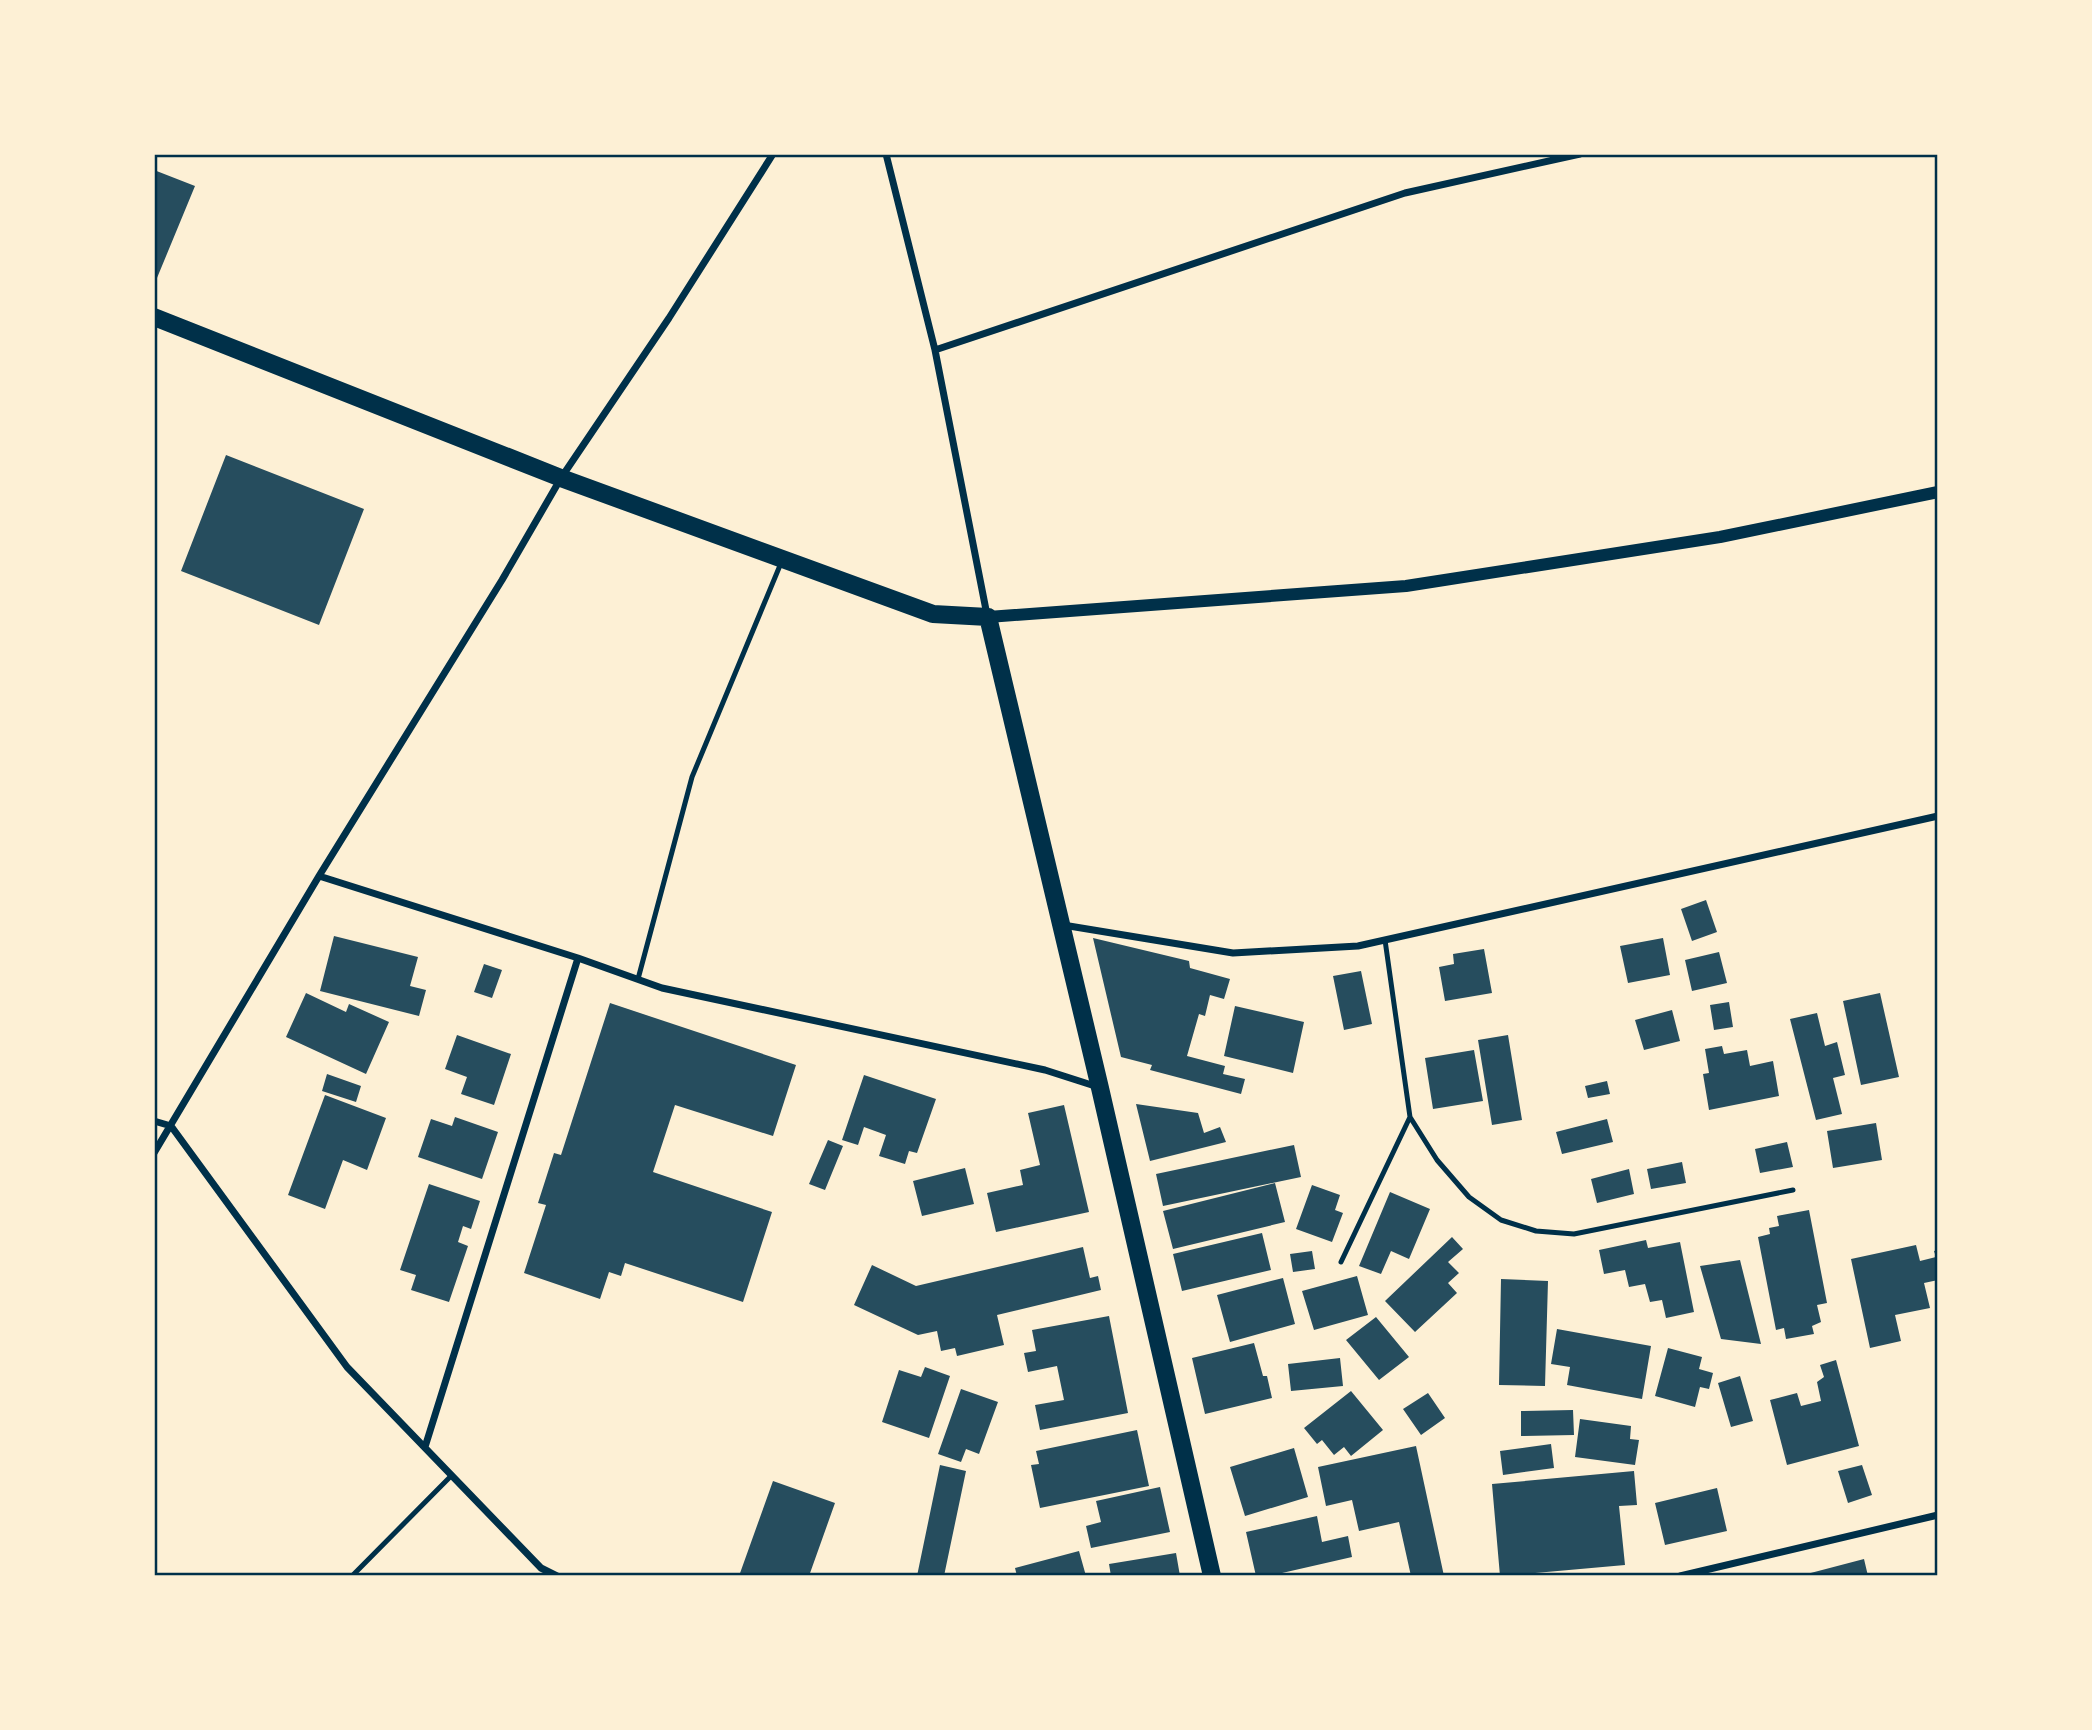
<svg xmlns="http://www.w3.org/2000/svg" width="2092" height="1730" viewBox="0 0 2092 1730" font-family="'Noto Sans',sans-serif">
<style>
.building{fill:#264d5e}
.lines{fill:none;stroke-linecap:round;stroke-linejoin:round}
.service{stroke:#003049;stroke-width:5}
.minor{stroke:#003049;stroke-width:7}
.tertiary{stroke:#003049;stroke-width:12}
.primary{stroke:#003049;stroke-width:18}
.neatline{fill:none;stroke:#003049;stroke-width:2.5}
</style>
<rect width="100%" height="100%" fill="#fdf0d5"/>
<path class="building" d="M154,170l41,16 -38,92 -3,-2z
M226,455l138,54 -45,116 -138,-54z
M1706,900l11,32 -25,9 -11,-32z
M334,936l84,21 -8,29 16,4 -7,26 -99,-25z
M1093,938l96,23 1,7 40,11 -6,20 -14,-4 -5,21 -6,-2 -12,42 38,10 -2,8 22,5 -4,15 -91,-24 2,-5 -31,-8z
M1663,938l7,37 -42,8 -8,-37z
M1484,949l8,44 -47,8 -6,-34 15,-3 -1,-10z
M1719,952l8,31 -35,8 -7,-31z
M484,964l18,6 -10,28 -18,-6z
M1361,971l11,53 -28,6 -11,-54z
M306,993l40,19 3,-8 40,18 -23,52 -80,-37z
M1880,993l19,84 -38,8 -18,-84z
M1729,1002l4,25 -19,3 -4,-25z
M610,1003l186,62 -23,71 -98,-31 -22,67 119,40 -29,90 -118,-39 -4,13 -12,-4 -9,27 -76,-26 22,-68 -8,-2 16,-50 7,2z
M1235,1006l69,16 -11,51 -69,-17z
M1672,1010l8,31 -36,9 -9,-30z
M1817,1013l8,33 12,-4 8,33 -12,3 9,36 -26,6 -26,-101z
M457,1035l54,19 -17,51 -33,-11 6,-17 -22,-8z
M1508,1035l14,85 -30,5 -14,-85z
M1722,1046l2,8 23,-4 3,16 23,-5 6,35 -70,14 -6,-36 6,-1 -4,-24z
M1474,1050l9,51 -50,8 -8,-51z
M327,1074l34,12 -5,16 -34,-11z
M864,1075l72,24 -19,54 -8,-2 -4,13 -26,-8 7,-21 -22,-8 -6,18 -16,-5z
M1607,1081l3,13 -22,4 -3,-12z
M325,1095l61,23 -19,52 -24,-10 -18,49 -37,-14z
M1136,1104l62,9 6,20 16,-6 6,15 -76,19z
M1064,1105l25,107 -93,20 -9,-39 36,-8 -3,-15 20,-5 -12,-52z
M455,1117l43,15 -16,47 -64,-22 13,-38 21,7z
M1607,1119l6,23 -51,12 -6,-22z
M1876,1123l6,37 -49,8 -6,-37z
M828,1140l15,6 -18,44 -16,-6z
M1787,1142l6,25 -33,6 -5,-24z
M1294,1145l7,32 -138,29 -7,-32z
M1682,1162l4,21 -35,6 -4,-20z
M965,1168l9,36 -52,12 -9,-35z
M1629,1169l5,25 -37,9 -6,-24z
M1275,1183l10,39 -112,27 -10,-38z
M429,1184l51,17 -9,28 -8,-3 -5,16 10,4 -19,56 -38,-12 5,-15 -16,-5z
M1312,1185l28,10 -5,15 8,3 -11,29 -36,-13z
M1390,1192l40,17 -21,50 -18,-8 -10,23 -22,-8z
M1809,1210l18,93 -10,2 4,17 -9,4 2,8 -28,5 -2,-11 -8,2 -18,-93 12,-3 -1,-6 10,-2 -2,-10z
M1262,1233l9,37 -89,21 -9,-37z
M1452,1237l11,12 -15,13 11,11 -11,10 9,10 -42,39 -30,-31z
M1646,1240l2,8 32,-6 14,70 -28,6 -4,-18 -12,2 -5,-18 -16,3 -4,-17 -21,4 -5,-24z
M1916,1245l4,16 16,-4 -2,-6 4,-1v30l-14,3 6,25 -35,7 6,26 -31,7 -19,-89z
M1083,1247l7,31 8,-2 3,14 -104,25 7,30 -47,11 -2,-8 -14,3 -4,-20 -19,4 -64,-30 18,-40 44,21z
M1312,1251l3,18 -22,3 -3,-18z
M1740,1260l21,84 -40,-5 -21,-73z
M1357,1276l11,39 -54,15 -12,-39z
M1283,1278l12,46 -65,18 -13,-47z
M1501,1279l47,2 -3,105 -46,-1z
M1109,1316l19,97 -88,17 -5,-25 29,-5 -7,-34 -29,6 -4,-19 12,-2 -4,-21z
M1376,1317l33,40 -30,23 -33,-40z
M1557,1329l94,17 -9,53 -75,-14 3,-18 -19,-3z
M1254,1343l9,33h4l5,22 -67,16 -13,-56z
M1668,1348l34,9 -3,12 14,4 -4,16 -9,-2 -5,20 -40,-11z
M1340,1358l3,28 -52,5 -3,-27z
M1836,1360l23,86 -72,19 -17,-65 27,-7 4,13 20,-5 -4,-19 7,-5 -4,-12z
M925,1367l25,9 -21,62 -47,-16 17,-52 22,7z
M1740,1376l13,45 -22,6 -13,-44z
M961,1389l37,13 -19,52 -13,-5 -5,13 -23,-8z
M1351,1391l32,39 -32,26 -7,-9 -10,8 -12,-15 -5,4 -13,-16z
M1428,1393l17,25 -24,17 -18,-26z
M1573,1410l1,25 -53,1v-25z
M1580,1419l51,7 -1,13 9,1 -4,25 -60,-8z
M1137,1430l12,56 -109,22 -9,-43 8,-1 -3,-13z
M1551,1444l3,24 -51,7 -3,-24z
M1416,1446l28,130h-33l-12,-54 -40,9 -7,-31 -26,6 -8,-39z
M1294,1448l14,49 -63,19 -15,-49z
M940,1465l26,6 -22,105h-27z
M1862,1465l10,30 -24,8 -10,-32z
M1634,1471l3,34 -18,1 6,59 -125,11 -8,-92z
M773,1481l62,22 -26,73h-70z
M1160,1487l10,45 -79,16 -5,-22 15,-4 -5,-21z
M1717,1488l10,43 -62,14 -10,-42z
M1317,1516l5,26 26,-6 4,21 -83,19h-13l-10,-44z
M1079,1551l7,25h-69l-2,-8z
M1176,1553l4,23h-69l-2,-12z
M1864,1559l4,17h-65v-1z"/>
<g class="lines">
<path class="service" d="M1385,940l25,177 27,43 32,37 32,23 35,11 38,3 219,-44
M638,979l54,-202 89,-214
M1341,1262l69,-145
M352,1576l100,-101"/>
<path class="minor" d="M886,154l49,196 52,265
M935,350l470,-157 175,-39
M319,876l259,82 84,30 383,82 53,17
M1063,925l170,28 125,-7 580,-130
M154,1121l17,5 176,241 194,201 16,8
M154,1153l165,-277 183,-296 59,-102 108,-160 104,-164
M425,1447l153,-489
M1680,1576l258,-61"/>
<path class="tertiary" d="M988,617l418,-31 314,-49 218,-45"/>
<path class="primary" d="M154,317l407,161 372,136 55,3 112,471 112,488"/>
</g>
<rect width="2092" height="1730" fill="none" stroke="#fdf0d5" stroke-width="312"/>
<rect x="156" y="156" width="1780" height="1418" class="neatline"/>
</svg>
